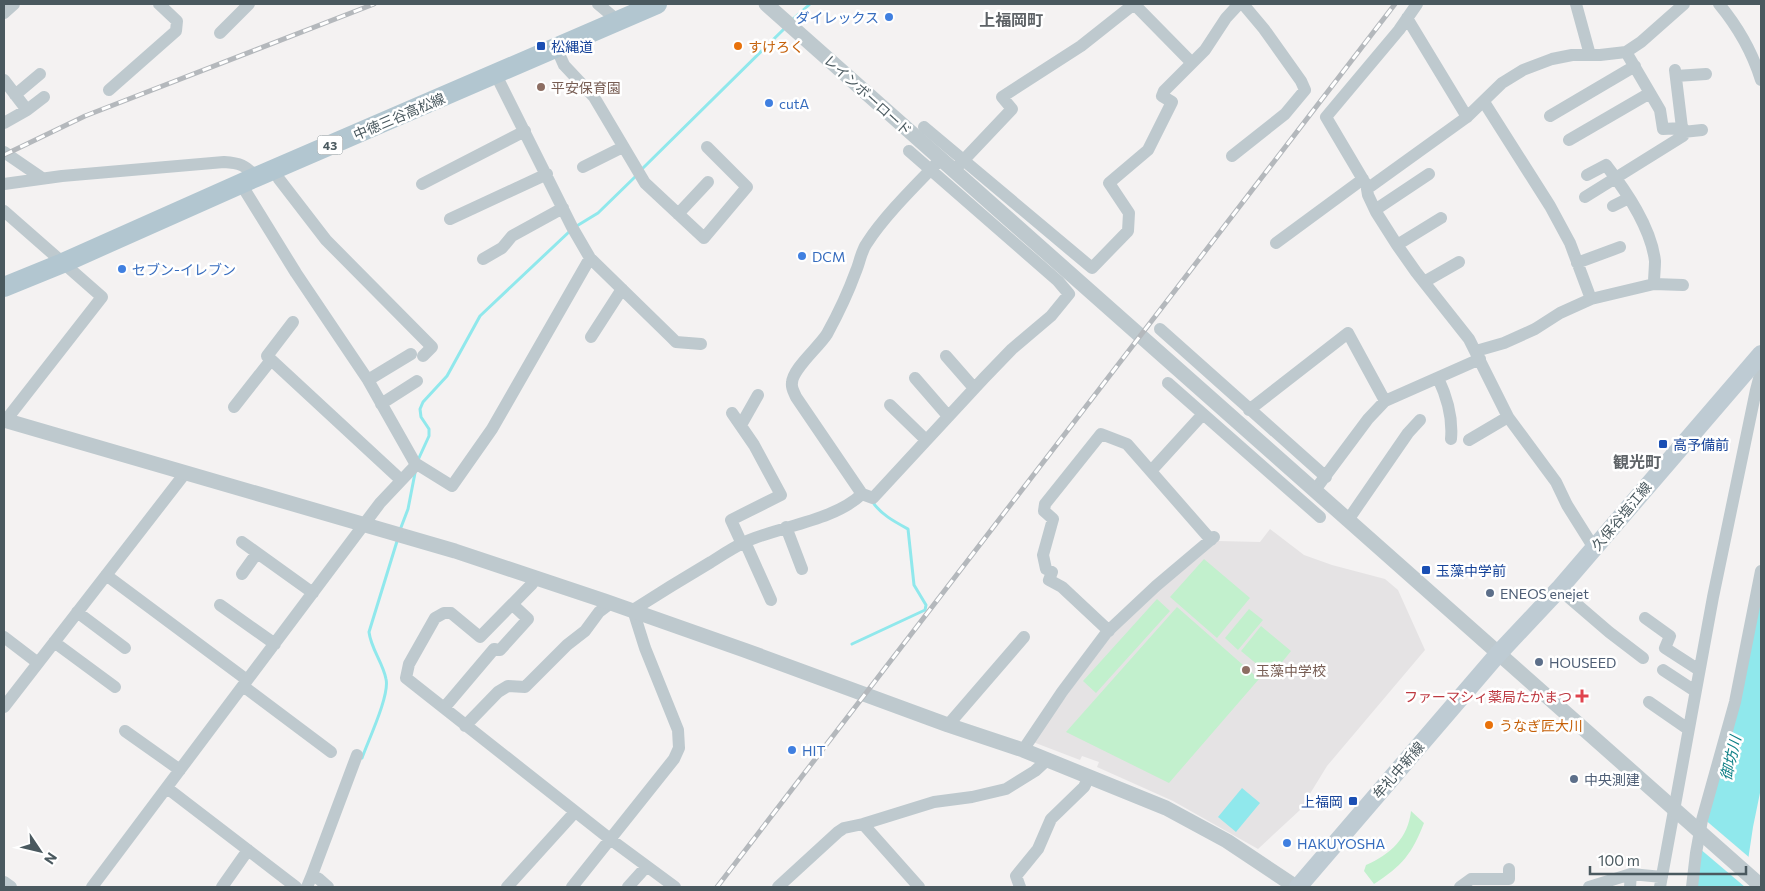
<svg xmlns="http://www.w3.org/2000/svg" width="1765" height="891" viewBox="0 0 1765 891" font-family="Commissioner,'Noto Sans JP',sans-serif">
<style>
.education{fill:#e5e3e4}
.green{fill:#c2f0cd}
.water{fill:#90e8ec}
.pier{fill:#f4f2f2}
.lines{fill:none;stroke-linecap:round;stroke-linejoin:round}
.stream{stroke:#90e8ec;stroke-width:3}
.minor{stroke:#bec9ce;stroke-width:12}
.tertiary{stroke:#bec9ce;stroke-width:15}
.secondary{stroke:#becbd3;stroke-width:18}
.primary{stroke:#b2c6d0;stroke-width:20}
.rail-casing{stroke:#b4b8bc;stroke-width:5}
.rail{stroke:#fff;stroke-width:3;stroke-dasharray:9;stroke-linecap:butt}
.shop-dot{fill:#3f7fe0;stroke:#fff;stroke-width:2}
.transit-dot{fill:#1a4fb4;stroke:#fff;stroke-width:2}
.food-dot{fill:#e8710a;stroke:#fff;stroke-width:2}
.education-dot{fill:#8d6e63;stroke:#fff;stroke-width:2}
.service-dot{fill:#5c6f8a;stroke:#fff;stroke-width:2}
.health-dot{fill:#e0444e;stroke:#fff;stroke-width:2}
.labels{text-anchor:middle;dominant-baseline:central;stroke-width:5;stroke-linejoin:round;paint-order:stroke}
.shield{fill:#fff;stroke:#808b8f;stroke-width:1}
.shield-label{font-size:12px;font-weight:bold;fill:#4a595f}
.shop-label{font-size:14px;fill:#366cbe;stroke:#fff;text-anchor:start}
.transit-label{font-size:14px;fill:#164399;stroke:#fff;text-anchor:start}
.food-label{font-size:14px;fill:#c56008;stroke:#fff;text-anchor:start}
.education-label{font-size:14px;fill:#785e54;stroke:#fff;text-anchor:start}
.street-label{font-size:14px;fill:#4a595f;stroke:#fff}
.service-label{font-size:14px;fill:#4e5e75;stroke:#fff;text-anchor:start}
.health-label{font-size:14px;fill:#be3a42;stroke:#fff;text-anchor:end}
.water-label{font-size:15px;font-style:italic;fill:#0f8187;stroke:#fff}
.quarter-label{font-size:16px;font-weight:bold;fill:#5e6367;stroke:#fff}
</style>
<rect width="100%" height="100%" fill="#f4f2f2"/>
<path class="education" d="M1270,529l34,26 28,10 53,14 13,11 27,60 -98,116 -27,44 -42,39 -85,-48 -76,-34 2,-5 -17,-6 -2,4 -47,-18 77,-106 49,-47 59,-48 42,1z"/>
<path class="green" d="M1204,559l46,39 -33,40 -47,-41z
M1157,599l13,12 -74,82 -13,-12z
M1177,607l82,72 -90,104 -103,-51z
M1249,609l14,11 -25,30 -13,-12z
M1261,626l30,25 -20,25 -30,-25z
M1411,811l13,12c-12,31 -22,43 -50,61l-10,-13 2,-6c25,-11 42,-27 45,-54z"/>
<path class="water" d="M1761,586v202l-8,39 -9,60h-49l4,-30z
M1242,788l18,15 -24,29 -18,-15z"/>
<path class="pier" d="M1703,818l47,40 -5,29 -46,-39z"/>
<g class="lines">
<path class="stream" d="M792,20l18,-16
M641,170l145,-143
M575,227l23,-14 39,-38
M418,460l11,-24v-7l-8,-12 -1,-8 3,-7 24,-26 33,-60 90,-85
M400,530l8,-21 7,-36
M852,644l73,-34 1,-5 -12,-20 -6,-56c-13,-7 -28,-15 -36,-28
M362,758c6,-17 28,-63 24,-79 -3,-16 -15,-30 -17,-47l29,-94"/>
<path class="minor" d="M598,4l19,16
M1134,4l58,59
M1576,4l14,51
M1719,4c19,23 33,47 42,76
M4,13l10,-9
M1407,18l60,99
M220,33l29,-29
M556,47l8,18 30,32 51,86 59,55 43,-51 -40,-40
M1626,52l34,58 3,19 20,-1
M496,75l76,152 18,31 81,79 5,5 25,2
M1676,76l30,-2
M4,80l23,30 -23,13
M109,90l67,-59 1,-10 -18,-17
M15,95l25,-21
M1484,102l66,104 20,37 21,56
M27,110l17,-13
M1550,116l85,-50
M924,127l168,141 36,-37 1,-18 -20,-30 39,-33 24,-48 -10,-6 2,-5 41,-41 21,-32 13,-14
M1683,132l19,-2
M1569,140l81,-47
M909,151l149,130 11,13 -18,22 -39,33 -28,29 -111,120 -11,-4 -66,-97c-2,-5 -5,-9 -4,-14 0,-14 27,-36 35,-49 11,-20 21,-41 29,-63 4,-9 5,-20 11,-28 18,-28 50,-59 73,-83
M4,152l38,26
M1232,156l53,-42 20,-24 -4,-9 -37,-52 -21,-25
M958,166l54,-57 -10,-12 79,-51 53,-42
M583,167l40,-20
M274,170l5,9 47,61 106,107 -9,9
M1587,175l19,-10c20,26 45,62 49,96 0,7 -1,15 -1,23
M4,184l58,-8 162,-14c16,1 21,3 32,15
M422,184l103,-53
M1368,188l-42,-71 73,-87 18,-26
M1585,197l98,-61 -8,-66
M1613,206l16,-8
M1375,210l54,-36
M4,211l98,86 -96,123
M678,214l30,-32
M450,219l97,-45
M1276,243l87,-64
M1397,245l44,-27
M483,259l19,-11 10,-12 51,-28
M1577,263l43,-16
M1424,282l35,-20
M293,322l-26,34 134,124
M1160,329l166,148
M591,337l31,-48
M1476,351l28,-8 31,-14 25,-16 31,-14 63,-15 29,1
M946,356l28,32
M915,378l33,38
M1438,378c9,19 15,39 13,61
M368,380l43,-26
M1168,383l152,134
M381,404l36,-23
M890,405l36,35
M234,407l37,-47
M1249,410l99,-77 37,68
M732,413l22,32 27,50 -50,25 11,24
M741,425l17,-30
M1469,440l39,-23
M415,463l37,23 40,-57 98,-171
M1151,471l52,-57
M1315,490l53,-71 17,-18 95,-42
M1348,520l60,-87 12,-13
M786,527l16,42
M242,542l71,51
M745,542l26,58
M1594,548l-27,-43 -11,-23 -48,-65 -39,-78 -53,-67 -19,-27 -21,-33 -8,-17 -1,-6 100,-72 35,-34 21,-13 29,-11 20,-4h28l26,-3 15,-10 43,-38
M242,574l15,-21
M106,575l141,105
M536,578l-4,6 -52,53 -29,-24h-7l-9,5 -26,46 -3,14 204,161 65,48
M1559,589l50,43 34,26
M220,605l55,39
M77,612l48,36
M1645,618l25,18 -5,12 34,22
M1109,631l-47,-44 -13,-7 3,-8 -6,-3 -3,-14 10,-36 -9,-8 1,-7 56,-70 26,10 84,96
M4,637l34,26
M54,642l61,45
M1663,670l32,21
M243,686l88,66
M1649,702l39,27
M4,707l182,-235
M444,708l50,-59 6,1 28,-31 -15,-14
M948,725l76,-88
M465,726l33,-34 10,-6 17,1 42,-42 18,-14 14,-19 12,-9
M125,731l55,39
M1023,750l39,-58 45,-60 49,-46 58,-49
M167,788l129,99
M863,824l56,63
M312,875l45,-120
M4,882l7,5
M92,887l288,-384 34,-36 1,-4 -47,-83 -72,-107 -55,-89
M222,887l26,-37
M307,887l5,-12 7,4 9,8
M507,887l68,-75
M572,887l102,-128 5,-11 -1,-18 -33,-82 -12,-38c25,-16 51,-32 78,-48 11,-7 23,-15 36,-21 35,-15 88,-21 115,-47
M628,887l18,-20
M778,887l60,-55 6,-4 19,-4 71,-22 38,-5 34,-8 29,-18 13,-12
M1020,887l-4,-11 22,-27 13,-30 33,-32 5,-10
M1460,887l11,-8h38v-10
M1589,887l42,-13 31,3
M1630,887l1,-13
M1660,887l53,-290 43,-207 5,-19
M1692,887l4,-34 6,-33 33,-118 26,-131"/>
<path class="tertiary" d="M766,4l995,882
M4,420l451,131 150,50 139,49 204,75 75,25 143,58 61,33 69,46"/>
<path class="secondary" d="M1298,887l200,-233 61,-65 202,-235"/>
<path class="primary" d="M4,287l59,-24 193,-86 401,-173"/>
<g class="rail-casing">
<path id="rail" d="M4,155l81,-39 289,-112
M717,887l678,-883"/>
</g>
<use href="#rail" class="rail"/>
</g>
<g class="shop-dot">
<circle cx="889" cy="17" r="5"/>
<circle cx="769" cy="103" r="5"/>
<circle cx="802" cy="256" r="5"/>
<circle cx="122" cy="269" r="5"/>
<circle cx="792" cy="750" r="5"/>
<circle cx="1287" cy="843" r="5"/>
</g>
<g class="transit-dot">
<rect x="536" y="41" width="10" height="10" rx="2.5"/>
<rect x="1658" y="439" width="10" height="10" rx="2.5"/>
<rect x="1421" y="565" width="10" height="10" rx="2.5"/>
<rect x="1348" y="796" width="10" height="10" rx="2.5"/>
</g>
<g class="food-dot">
<circle cx="738" cy="46" r="5"/>
<circle cx="1489" cy="725" r="5"/>
</g>
<g class="education-dot">
<circle cx="541" cy="87" r="5"/>
<circle cx="1246" cy="670" r="5"/>
</g>
<g class="service-dot">
<circle cx="1490" cy="593" r="5"/>
<circle cx="1539" cy="662" r="5"/>
<circle cx="1574" cy="779" r="5"/>
</g>
<path class="health-dot" d="M1579.5 688.5h5v5h5v5h-5v5h-5v-5h-5v-5h5z"/>
<g class="labels">
<rect class="shield" x="317.5" y="135.5" width="25" height="19" rx="4"/>
<g class="shield-label">
<text x="330" y="145">43</text>
</g>
<g class="shop-label">
<text x="879" y="17" text-anchor="end">ダイレックス</text>
<text x="779" y="103">cutA</text>
<text x="812" y="256">DCM</text>
<text x="132" y="269">セブン-イレブン</text>
<text x="802" y="750">HIT</text>
<text x="1297" y="843">HAKUYOSHA</text>
</g>
<g class="transit-label">
<text x="551" y="46">松縄道</text>
<text x="1673" y="444">高予備前</text>
<text x="1436" y="570">玉藻中学前</text>
<text x="1343" y="801" text-anchor="end">上福岡</text>
</g>
<g class="food-label">
<text x="748" y="46">すけろく</text>
<text x="1499" y="725">うなぎ匠大川</text>
</g>
<g class="education-label">
<text x="551" y="87">平安保育園</text>
<text x="1256" y="670">玉藻中学校</text>
</g>
<g class="street-label">
<text transform="translate(868 95) rotate(42)">レインボーロード</text>
<text transform="translate(399 116) rotate(-23)">中徳三谷高松線</text>
<text transform="translate(1621 516) rotate(-50)">久保谷塩江線</text>
<text transform="translate(1398 770) rotate(-49)">牟礼中新線</text>
</g>
<g class="service-label">
<text x="1500" y="593">ENEOS enejet</text>
<text x="1549" y="662">HOUSEED</text>
<text x="1584" y="779">中央測建</text>
</g>
<g class="health-label">
<text x="1572" y="696">ファーマシィ薬局たかまつ</text>
</g>
<g class="water-label">
<text transform="translate(1730 758) rotate(-77)">御坊川</text>
</g>
<g class="quarter-label">
<text x="1011" y="19">上福岡町</text>
<text x="1637" y="461">観光町</text>
</g>
</g>
<rect width="1765" height="891" fill="none" stroke="#4a595f" stroke-width="10"/>
<g transform="translate(40 851) rotate(125)" stroke="#ffffff" stroke-width="4" paint-order="stroke">
<path d="M0-4L9 19L0 12L-9 19Z" fill="#4a595f"/>
<text y="-8" font-size="14" font-weight="bold" text-anchor="middle" fill="#4a595f">N</text>
</g>
<path d="M1590 866v8h156v-8" fill="none" stroke="#4a595f" stroke-width="2.5"/>
<text x="1598" y="866" font-size="15" fill="#4a595f" stroke="#ffffff" stroke-width="4" paint-order="stroke">100 m</text>
</svg>
